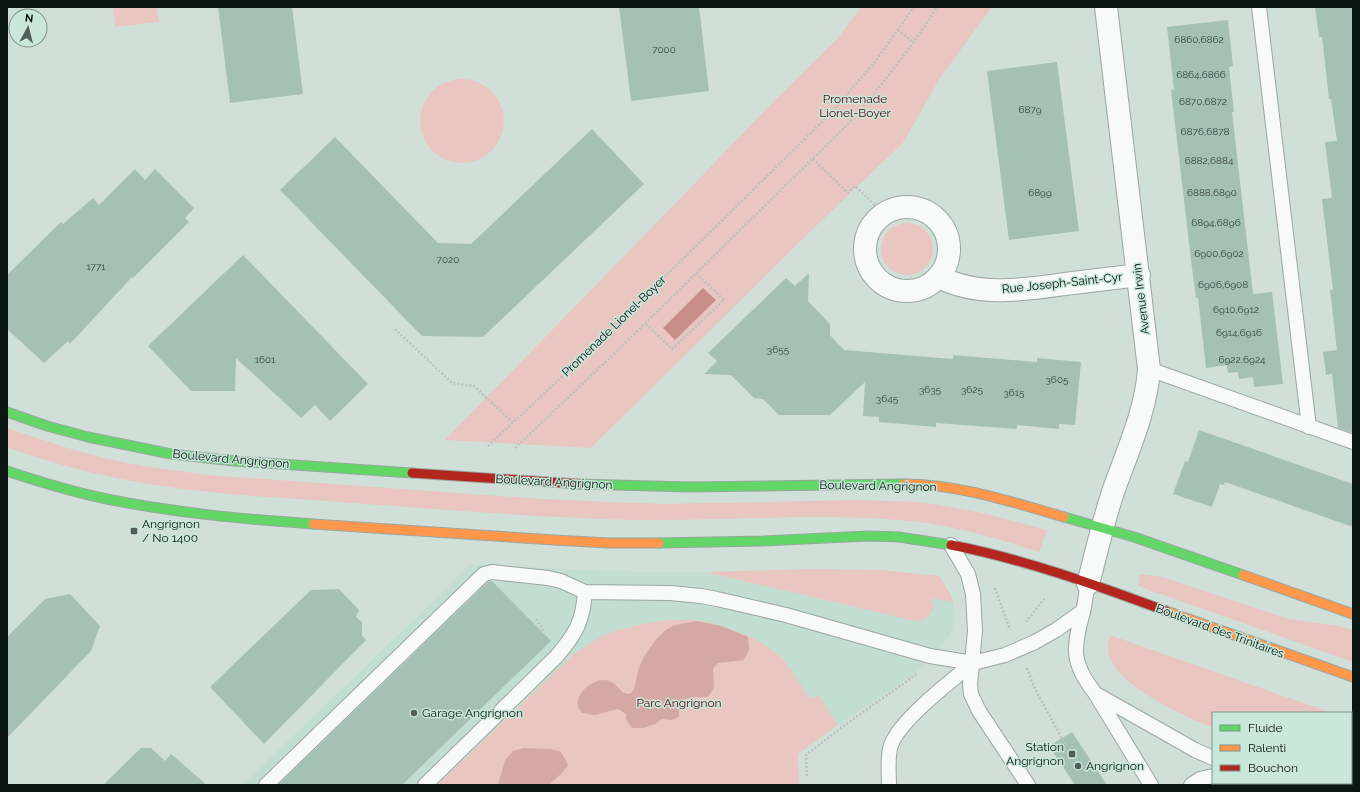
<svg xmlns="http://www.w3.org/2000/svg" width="1360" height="792" viewBox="0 0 1360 792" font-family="Raleway,sans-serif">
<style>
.built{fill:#c2ded2}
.green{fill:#e9c6c0}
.forest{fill:#d4a9a4}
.water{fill:#c88e89}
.building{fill:#a5c1b6}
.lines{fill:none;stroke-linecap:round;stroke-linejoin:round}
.lane-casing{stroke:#9aa6a1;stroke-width:16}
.street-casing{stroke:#9aa6a1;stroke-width:24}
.fast-casing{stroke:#9aa6a1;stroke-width:11}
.slow-casing{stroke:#9aa6a1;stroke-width:11}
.jam-casing{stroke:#9aa6a1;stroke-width:11}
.path{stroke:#bcc1bf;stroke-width:2.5;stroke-dasharray:2 2;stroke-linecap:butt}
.lane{stroke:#f8faf9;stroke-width:14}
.street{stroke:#f8faf9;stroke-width:22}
.fast{stroke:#63d668;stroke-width:9}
.slow{stroke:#ff974d;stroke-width:9}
.jam{stroke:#b3261e;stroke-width:9}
.poi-dot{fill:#505d58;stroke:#c9e7da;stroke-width:1.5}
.labels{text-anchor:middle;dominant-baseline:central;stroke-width:3;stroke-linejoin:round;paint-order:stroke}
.number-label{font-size:10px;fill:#32413b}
.park-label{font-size:12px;fill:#59030d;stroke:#c9e7da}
.street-label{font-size:12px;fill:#0b1612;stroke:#c9e7da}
.poi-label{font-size:12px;fill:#0b1612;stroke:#c9e7da;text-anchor:start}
</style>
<rect width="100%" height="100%" fill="#d0e0d9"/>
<path class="built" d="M472,564l121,7 112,1 210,49 18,-18 -2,-5 22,4 2,13 -2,13 -4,9 -32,35 -79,53 -19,-30 -9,4 -28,-40 -112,-39 -23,3 -32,8 -14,5 -27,18 -137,131h-195z"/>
<path class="green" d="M113,7h44l2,15 -44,5z
M861,7h131l-52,71 -37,65 -85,81 -227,224 -146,-8 253,-260 70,-73 70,-69z
M420 121a42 42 0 1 1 84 0a42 42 0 1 1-84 0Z
M881 249a26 26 0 1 1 52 0a26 26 0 1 1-52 0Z
M7,428l64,21 37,10 35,7 64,9 336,24 68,3 53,2 193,-4 65,2 61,11 64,17 -8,22c-46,-15 -93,-29 -142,-32 -85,-7 -172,1 -257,0 -96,-2 -192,-10 -288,-17 -61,-5 -122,-7 -183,-16 -54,-7 -110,-21 -162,-40z
M811,569l70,1 58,6 11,17 3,9 -22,-4 3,10c-5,9 -9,13 -19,13l-210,-49z
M1140,574l22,3 127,42 49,7 15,4v32l-215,-76z
M670,620c8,0 17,0 25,0 26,3 68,19 87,38 11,12 19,28 28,41l9,-4 19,30 -40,29 1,31h-362l137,-131 27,-18 14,-5 32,-8z
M1110,635l222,78h-119v15c-29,-13 -83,-36 -100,-64 -6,-9 -6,-19 -3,-29z
M1351,720h2v65h-15l-4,-2h17z"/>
<path class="forest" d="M696,621l25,5 27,11 1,13 -5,10 -26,3 -5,6 1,19 -6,9c-17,0 -30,-2 -29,20l-8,3 -9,-1 -7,5 -12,4h-11l-6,-9v-5l-8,-5 -23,6 -13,-2c-1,-2 -4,-5 -4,-8 -2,-12 13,-24 24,-25 9,-1 16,6 21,13l7,1c7,-6 5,-14 8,-23 4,-14 16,-31 28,-41 8,-6 21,-7 30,-9z
M524,748l27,1 10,3 7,13 -6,8 -11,10v2h-53l7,-25 8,-9z"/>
<path class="water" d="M703,288l13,12 -41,40 -12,-12z"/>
<path class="building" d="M218,7h74l11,87 -73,9z
M619,7h80l10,84 -78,10z
M1315,7h38v426l-15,-5 -6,-54 -6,1 -3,-23 14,-2 -7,-60h3l-11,-91 10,-1 -7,-56 12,-1 -6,-42h-2l-7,-62h-3z
M1228,20l5,46 -4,1 5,45h-2l21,182 19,-2 11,92 -29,3 -1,-10 -14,2 -1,-7 -10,1 -1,-8 -21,3 -8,-70h-2l-4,-30 -21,-178h3l-7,-63z
M1057,62l22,169 -70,9 -22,-169z
M592,129l52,55 -161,153 -61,-1 -142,-146 55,-53 103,106 33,1z
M135,169l10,11 10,-11 39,39 -9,10 4,4 -56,56 -1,-1 -62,67 -2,-3 -24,22 -37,-34v-54l54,-53 2,2 30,-26 6,7z
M243,255l125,129 -38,37 -15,-16 -14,13 -65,-60 -1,33h-44l-43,-45z
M809,273l-1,28 22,23v11l14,15 109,9v-4l84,7v-4l44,4 -6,63 -16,-1v5l-42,-4v4l-81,-6v4l-57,-5v-5l-16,-1 2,-34 -35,33h-51l-16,-16 -9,-1 -23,-23 -27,-1 13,-13 -9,-8 78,-75 9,8z
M1199,430l154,54v43l-128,-45 -1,3 -4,-1 -8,23 -39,-13 12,-33 3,1z
M492,581l59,60 -149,144h-124l210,-203z
M339,589l20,21 -3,7 6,5v14l4,4 -102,104 -54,-57 101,-97z
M70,594l30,32 -9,25 -84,87v-101l38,-38z
M1072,732l35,53h-32l-26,-39z
M141,748h10l14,13 6,-7 36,31h-104z"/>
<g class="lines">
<g class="lane-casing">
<path id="lane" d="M1259,7l50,420
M1149,369l204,73
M951,545l17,29 5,20 2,37 -5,54 1,9 8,17 49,74
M1088,584c-2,9 -3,19 -5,28 -10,36 -12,51 12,81l56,92
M1096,694l99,56 18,8
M1264,783l3,2
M266,785l218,-211 8,-2 56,6 13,3 24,11
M425,785l131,-128c19,-22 27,-35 29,-65l85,1 31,3 16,3 69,16 144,41 43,7 32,-8 30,-13 21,-12 27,-19
M889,785c0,-12 -2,-28 2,-40 9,-25 61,-65 82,-82
M1191,785l9,-6 13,-3"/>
</g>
<g class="street-casing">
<path id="street" d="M865 249a42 42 0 1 1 84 0a42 42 0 1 1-84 0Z
M939,277c39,20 84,13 126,7 25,-3 49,-6 74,-9
M1088,584c8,-30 15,-62 25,-92 14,-40 33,-80 36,-123l-43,-362"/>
</g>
<g class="fast-casing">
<path id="fast" d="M7,412l40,14 41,11 83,17 63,7 178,12
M7,471c33,11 66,21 100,28 68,14 137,20 206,25
M579,484l110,3 215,-3
M1064,517l70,20 109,38
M659,543l104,-2 106,-5 30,1 52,8"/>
</g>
<g class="slow-casing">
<path id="slow" d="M904,484c55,0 108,18 160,33
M313,524l241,16 55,3h50
M1243,575l110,39
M1166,611l187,66"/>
</g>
<g class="jam-casing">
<path id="jam" d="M412,473l167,11
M951,545c73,14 145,40 215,66"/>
</g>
<path class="path" d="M898,30l16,13
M813,159l35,34 7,-7 29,28
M646,324l26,25 52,-49 -27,-26
M395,329l57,54 22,3 39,37
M488,446l76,-71 181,-177 84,-83 45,-52 40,-56
M515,448l99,-94 231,-227c34,-38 65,-77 92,-120
M995,588l15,42
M536,619l8,12
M1026,622l19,-24
M1027,668l8,21 30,55
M807,776l-1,-21 39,-30 72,-51"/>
<use href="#lane" class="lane"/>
<use href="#street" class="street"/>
<use href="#fast" class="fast"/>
<use href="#slow" class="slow"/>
<use href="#jam" class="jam"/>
</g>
<g class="poi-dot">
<rect x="130" y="527" width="8" height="8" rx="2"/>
<circle cx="414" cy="713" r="4"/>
<rect x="1068" y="750" width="8" height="8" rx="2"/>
<circle cx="1078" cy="766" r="4"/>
</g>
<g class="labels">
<g class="number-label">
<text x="1199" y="39">6860,6862</text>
<text x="664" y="49">7000</text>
<text x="1201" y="74">6864,6866</text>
<text x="1203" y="101">6870,6872</text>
<text x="1030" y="109">6879</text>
<text x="1205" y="131">6876,6878</text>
<text x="1209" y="160">6882,6884</text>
<text x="1040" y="192">6899</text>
<text x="1212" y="192">6888,6890</text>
<text x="1216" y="222">6894,6896</text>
<text x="1219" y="253">6900,6902</text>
<text x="448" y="259">7020</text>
<text x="96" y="266">1771</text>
<text x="1223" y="284">6906,6908</text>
<text x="1236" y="309">6910,6912</text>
<text x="1239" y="332">6914,6916</text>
<text x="778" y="349">3655</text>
<text x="265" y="359">1601</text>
<text x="1242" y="359">6922,6924</text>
<text x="1057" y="379">3605</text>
<text x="930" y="389">3635</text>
<text x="972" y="389">3625</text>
<text x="1014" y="392">3615</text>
<text x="887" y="398">3645</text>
</g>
<g class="park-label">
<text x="855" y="99">Promenade<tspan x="855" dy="14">Lionel-Boyer</tspan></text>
<text x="679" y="703">Parc Angrignon</text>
</g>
<g class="street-label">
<text transform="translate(1062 283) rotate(-6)">Rue Joseph-Saint-Cyr</text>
<text transform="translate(1141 299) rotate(-97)">Avenue Irwin</text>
<text transform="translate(614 326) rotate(-44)">Promenade Lionel-Boyer</text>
<text transform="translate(231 459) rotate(5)">Boulevard Angrignon</text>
<text transform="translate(554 482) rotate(3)">Boulevard Angrignon</text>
<text transform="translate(878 486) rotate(1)">Boulevard Angrignon</text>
<text transform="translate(1220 631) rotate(20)">Boulevard des Trinitaires</text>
</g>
<g class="poi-label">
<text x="142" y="524">Angrignon<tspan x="142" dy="14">/ No 1400</tspan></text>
<text x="422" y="713">Garage Angrignon</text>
<text x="1064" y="747" text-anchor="end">Station<tspan x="1064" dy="14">Angrignon</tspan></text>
<text x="1086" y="766">Angrignon</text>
</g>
</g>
<rect width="1360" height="792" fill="none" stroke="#0b1612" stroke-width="16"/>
<rect x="1212" y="712" width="140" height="72" fill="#c9e7da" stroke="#7d938a"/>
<rect x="1220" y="725" width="20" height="6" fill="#63d668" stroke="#7d938a"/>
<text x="1248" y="732" font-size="12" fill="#0b1612">Fluide</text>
<rect x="1220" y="745" width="20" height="6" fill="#ff974d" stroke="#7d938a"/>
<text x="1248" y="752" font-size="12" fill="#0b1612">Ralenti</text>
<rect x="1220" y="765" width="20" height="6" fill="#b3261e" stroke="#7d938a"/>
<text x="1248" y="772" font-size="12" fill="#0b1612">Bouchon</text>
<g transform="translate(28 28) rotate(7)"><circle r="19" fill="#c9e7da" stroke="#7d938a"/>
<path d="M0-3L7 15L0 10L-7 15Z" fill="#505d58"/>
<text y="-6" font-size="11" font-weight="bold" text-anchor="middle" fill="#0b1612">N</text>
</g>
</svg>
